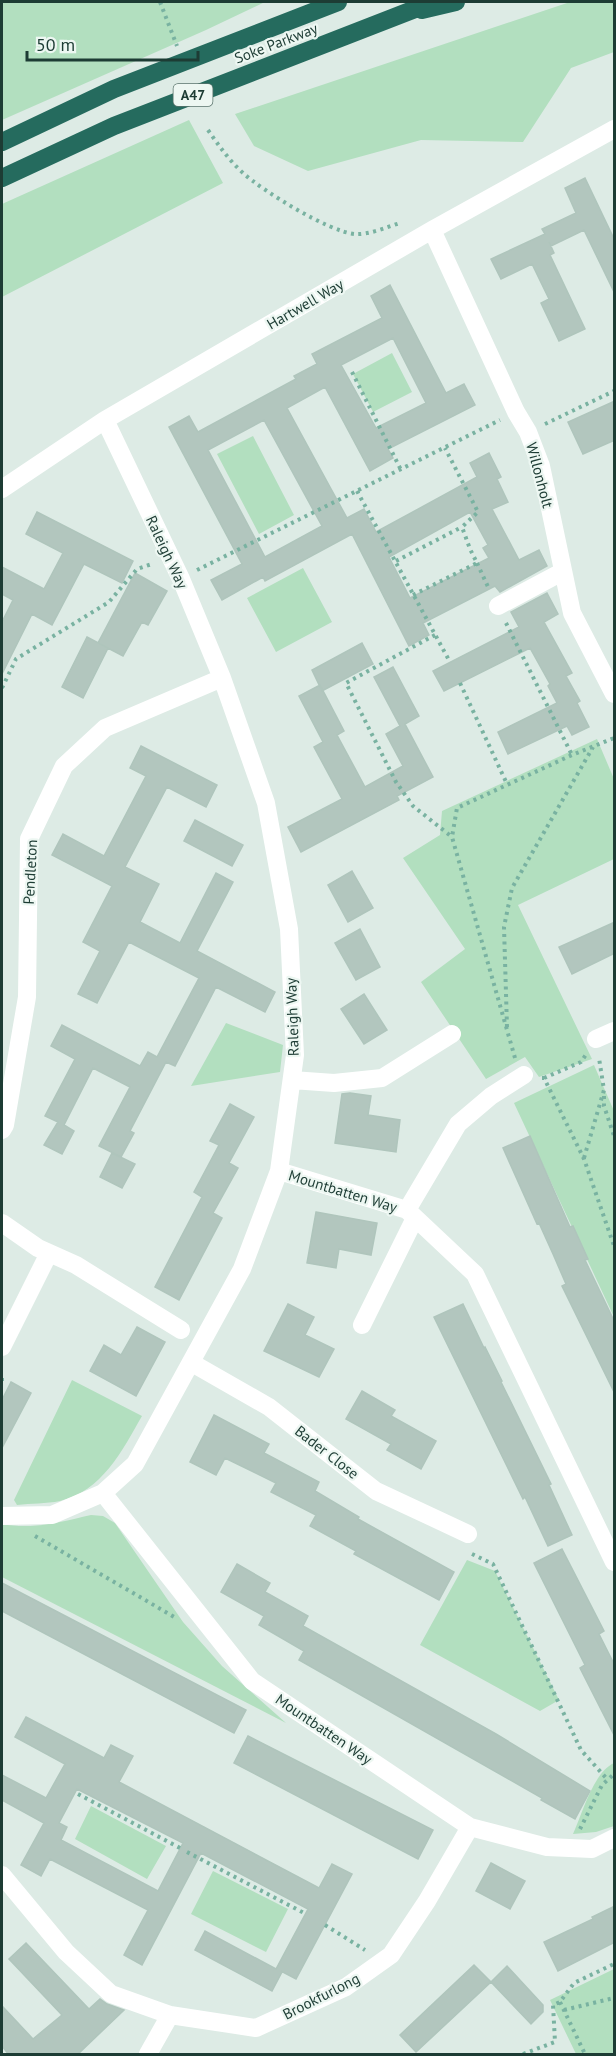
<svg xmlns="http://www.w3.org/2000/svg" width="616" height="2056" viewBox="0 0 616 2056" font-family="'PT Sans',sans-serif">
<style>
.green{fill:#b2dfbf}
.building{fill:#b2c6be;stroke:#afc5bc;stroke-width:1.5;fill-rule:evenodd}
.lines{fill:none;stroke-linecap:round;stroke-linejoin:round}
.path{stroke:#79b2a1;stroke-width:4;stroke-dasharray:3 4.5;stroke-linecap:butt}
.minor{stroke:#fff;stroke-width:18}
.highway{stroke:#256b5e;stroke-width:18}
.labels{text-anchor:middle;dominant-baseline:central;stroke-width:4.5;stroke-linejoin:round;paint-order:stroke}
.shield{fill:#edf7f2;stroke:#5b746d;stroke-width:1.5}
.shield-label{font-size:14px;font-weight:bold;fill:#1d3c34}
.street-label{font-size:15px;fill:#1d3c34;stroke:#edf7f2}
</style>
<rect width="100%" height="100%" fill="#ddebe5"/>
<path class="green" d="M2,2h263l-59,28 -204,90z
M570,2h44v50l-43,16 -48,74 -102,-2 -113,31 -54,-25 -19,-32z
M189,120l34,63 -221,114v-93z
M392,353l20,39 -39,20 -20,-38z
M253,436l41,79 -35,19 -42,-80z
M303,568l29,54 -56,30 -29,-54z
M597,739l17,40v80l-96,46 74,154 -53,18 -14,-20 -39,22 -65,-97 44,-33 -62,-91 37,-23 2,-24z
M226,1023l57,22 -3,27 -89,14z
M594,1065l20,46v206l-100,-214z
M72,1380l70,36c-20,35 -40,75 -82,85 -14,3 -29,2 -43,4l-3,-5z
M91,1515l12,1 12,7 68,99 39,44 64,57 -284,-146v-53c31,6 58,-2 89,-9z
M467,1560l28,11 64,129 -19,11 -120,-66z
M614,1763v63l-18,6 -23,2c10,-22 20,-61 41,-71z
M91,1806l75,40 -19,33 -72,-40z
M213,1871l75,38 -22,43 -75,-38z
M614,1969v85h-38l-26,-54z"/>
<path class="building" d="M585,178l30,63v53l-31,-64 -33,16 -2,-4 5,11 -4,2 35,74 -26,12 -18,-38 8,-4 -17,-35 -31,15 -10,-20 54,-25 -3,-5 34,-16 -11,-25z
M390,285l56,108 18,-9 11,21 -87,44 5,9 -23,13 -45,-84 -38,21 43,79 17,31 17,-9 12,23 101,-55 -7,-14 19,-10 12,24 -4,2 11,23 -16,7 27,51 20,-10 8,16 -47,26 -5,-6 -72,37 6,12 -20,11 -57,-112 -87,47 -2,-4 -41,23 -11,-20 31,-16 -73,-137 20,-11 9,16 98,-53 -2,-3 23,-12 -5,-10 70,-36 -11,-22zM393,338l33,65 -50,25 -35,-63zM264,420l58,106 -57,31 -57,-107zM470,512l18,33 -5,3 6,10 -79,40 -21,-41z
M615,401v39l-32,14 -15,-32z
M37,512l96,49 -11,22 -38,-19 -32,61 -20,-11 -30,60v-52l11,-22 -11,-6v-27l42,22 19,-36 -37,-19z
M135,573l32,18 -19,34 -6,-3 -19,34 -25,-13z
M547,593l11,21 -14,8 28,51 -6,3 14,25 -3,2 12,24 -17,8 -5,-9 -59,28 -10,-22 59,-29 -9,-17 2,-2 -20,-36 -86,43 -11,-20 86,-44 -8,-15z
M87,637l21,11 -25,50 -21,-11z
M362,643l11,21 -51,27 -10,-21z
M393,667l26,49 -14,8 28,53 -36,19 2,4 -98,52 -13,-25 54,-28 -28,-52 9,-5 -24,-46 21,-11 24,46 -7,4 28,52 38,-21 -17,-32 14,-8 -26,-49z
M141,746l76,39 -11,22 -39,-20 -42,80 34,17 -19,38 40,21 36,-70 17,9 -36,69 78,41 -10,20 -49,-25 -41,79 -9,-4 -36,69 4,2 -13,24 -22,-11 31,-59 -37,-19 -29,57 10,6 -12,23 -18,-9 14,-23 -13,-6 30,-57 -24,-13 11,-21 78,41 8,-14 9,5 42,-79 -70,-36 -32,61 -19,-9 22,-43 -17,-9 29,-56 -60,-31 11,-21 41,22 42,-80 -16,-8z
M195,820l48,25 -11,21 -48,-25z
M352,871l21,37 -25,14 -20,-37z
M615,922v31l-43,21 -13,-27z
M360,929l20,38 -24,13 -21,-37z
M364,994l23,36 -23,14 -23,-35z
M350,1093l21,3 -3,19 32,5 -4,32 -61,-9 7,-49z
M230,1104l24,13 -25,46 9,5 -25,45 9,5 -43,82 -24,-13 47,-90 -8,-5 25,-47 -9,-4z
M530,1136l40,91 3,-1 15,33 -3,1 30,63v71l-53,-108 4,-2 -13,-30 -14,-31 -2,1 -34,-76z
M112,1153l23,11 -13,24 -22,-11z
M316,1212l61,11 -6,32 -32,-6 -3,19 -29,-5z
M288,1304l26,13 -9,18 29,14 -15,28 -55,-26z
M463,1304l21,44 1,-1 17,34 -1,1 50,102 -2,1 23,50 -24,11 -23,-49 -2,2 -89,-182z
M137,1327l28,15 -29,54 -46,-25 14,-26 17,10z
M11,1382l20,11 -29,55v-48z
M362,1391l33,19 -4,6 45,25 -15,28 -34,-19 4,-6 -45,-25z
M214,1415l55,29 -5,9 55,29 -4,9 44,26 -1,2 96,53 -15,28 -85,-46 2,-3 -46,-25 6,-11 -45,-23 5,-9 -51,-25 -9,17 -26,-13z
M562,1549l42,82 -5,3 16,32v71l-35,-69 5,-3 -51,-102z
M237,1564l33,19 -5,9 43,24 -5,10 193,108 94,57 -15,28 -34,-19 1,-2 -243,-138 5,-9 -45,-26 5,-9 -43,-24z
M2,1583l244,127 -12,23 -232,-122z
M26,1717l78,41 7,-13 22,11 -14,26 200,106 13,-24 20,10 -56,105 -15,-8 1,1 -10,19 -77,-41 10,-19 71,38 32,-60 -107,-56 -59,112 -18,-10 24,-45 -98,-51 -9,17 -20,-11 23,-42 -42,-23v-25l44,23 19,-34 -50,-27zM77,1789l106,54 -25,48 -97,-51 6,-13 -8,-4z
M248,1736l185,94 -15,29 -184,-96z
M491,1863l34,18 -15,28 -34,-18z
M615,1906v36l-57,29 -14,-29 49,-23 -1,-2z
M26,1943l63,66 11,-10 7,5 17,6 -47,45h-68l-7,-9v-40l31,33 29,-24 -53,-56z
M474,1965l17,17 -75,70 -16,-17z
M507,1966l36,39v7l-12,12 -40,-42z"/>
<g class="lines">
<path class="path" d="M160,2l17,44
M208,130c11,16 21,30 35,43 20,18 86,59 112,61 14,1 32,-7 45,-11
M352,372l49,98
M545,424l69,-33
M357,491l93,171
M396,561l66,-34
M477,563l12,26
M197,570l303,-150
M413,595l64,-32 -7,-14 -8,-22 16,-15 -33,-64
M506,623l66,132
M435,635l-89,48 50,99 17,24 39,31
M460,683l47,101
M2,688l14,-29 93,-57 28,-33 15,-5
M507,1027l-3,-100 8,-39 81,-141
M515,1058l-63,-221 5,-29 115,-53 42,-17
M542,1078h2l40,81 30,87
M544,1078l37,-16 6,-9
M604,1096v10l10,30
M584,1158l20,-68 -5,-32
M2,1378v6
M35,1536l141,82
M472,1554l21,10 88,186 26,29
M78,1794l102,54
M580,1829l22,-44 12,-11
M187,1852l119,62
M325,1925l40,25
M560,2002l25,52
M564,2010l50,-12
M523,2054l32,-12 -2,-37 7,-3 14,-19 40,-19"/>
<path class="minor" d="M432,230l84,182 12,20 13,34 31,147 42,81
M2,489l103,-69 327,-190 182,-101
M498,606l64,-34
M596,1039l18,-8
M292,1080l42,3 48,-5 70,-44
M2,1130l3,-5 22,-128 2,-158 35,-73 41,-38 117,-50
M279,1171l128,39 68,64 139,288
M407,1210l51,-86 33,-28 33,-21
M2,1223l36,25 38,17 105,65
M362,1325l53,-107
M2,1347l47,-94
M192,1363l77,44 107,84 92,43
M103,1493l149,188 97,65 121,81 77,20 45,2 22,-11
M2,1516l50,-1 51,-22 32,-29 107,-195 37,-98 16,-116 -6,-126 -23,-126 -44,-125 -41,-99 -76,-159
M2,1875l64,77 45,42 59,21 86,13 90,-41 45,-32 36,-54 43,-74
M148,2054l22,-39"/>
<path class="highway" d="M422,10l34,-8
M2,142l112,-53 224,-87
M2,178l112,-52 319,-124"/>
</g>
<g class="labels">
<rect class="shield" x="173.5" y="84" width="39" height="22" rx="4.5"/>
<g class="shield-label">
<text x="193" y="95">A47</text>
</g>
<g class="street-label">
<text transform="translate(276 43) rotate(-21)">Soke Parkway</text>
<text transform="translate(305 304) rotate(-30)">Hartwell Way</text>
<text transform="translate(540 475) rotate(75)">Willonholt</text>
<text transform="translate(167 552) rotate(65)">Raleigh Way</text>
<text transform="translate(30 872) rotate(-87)">Pendleton</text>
<text transform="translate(292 1017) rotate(-92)">Raleigh Way</text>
<text transform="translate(343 1191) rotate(17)">Mountbatten Way</text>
<text transform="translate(327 1452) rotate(38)">Bader Close</text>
<text transform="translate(324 1729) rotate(34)">Mountbatten Way</text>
<text transform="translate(321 1996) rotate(-27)">Brookfurlong</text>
</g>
</g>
<rect width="616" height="2056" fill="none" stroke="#1d3c34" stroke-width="6"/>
<path d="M27 51v9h171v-9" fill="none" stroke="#1d3c34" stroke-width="3"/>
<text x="36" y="51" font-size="18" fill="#1d3c34" stroke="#edf7f2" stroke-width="4.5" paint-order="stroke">50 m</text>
</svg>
